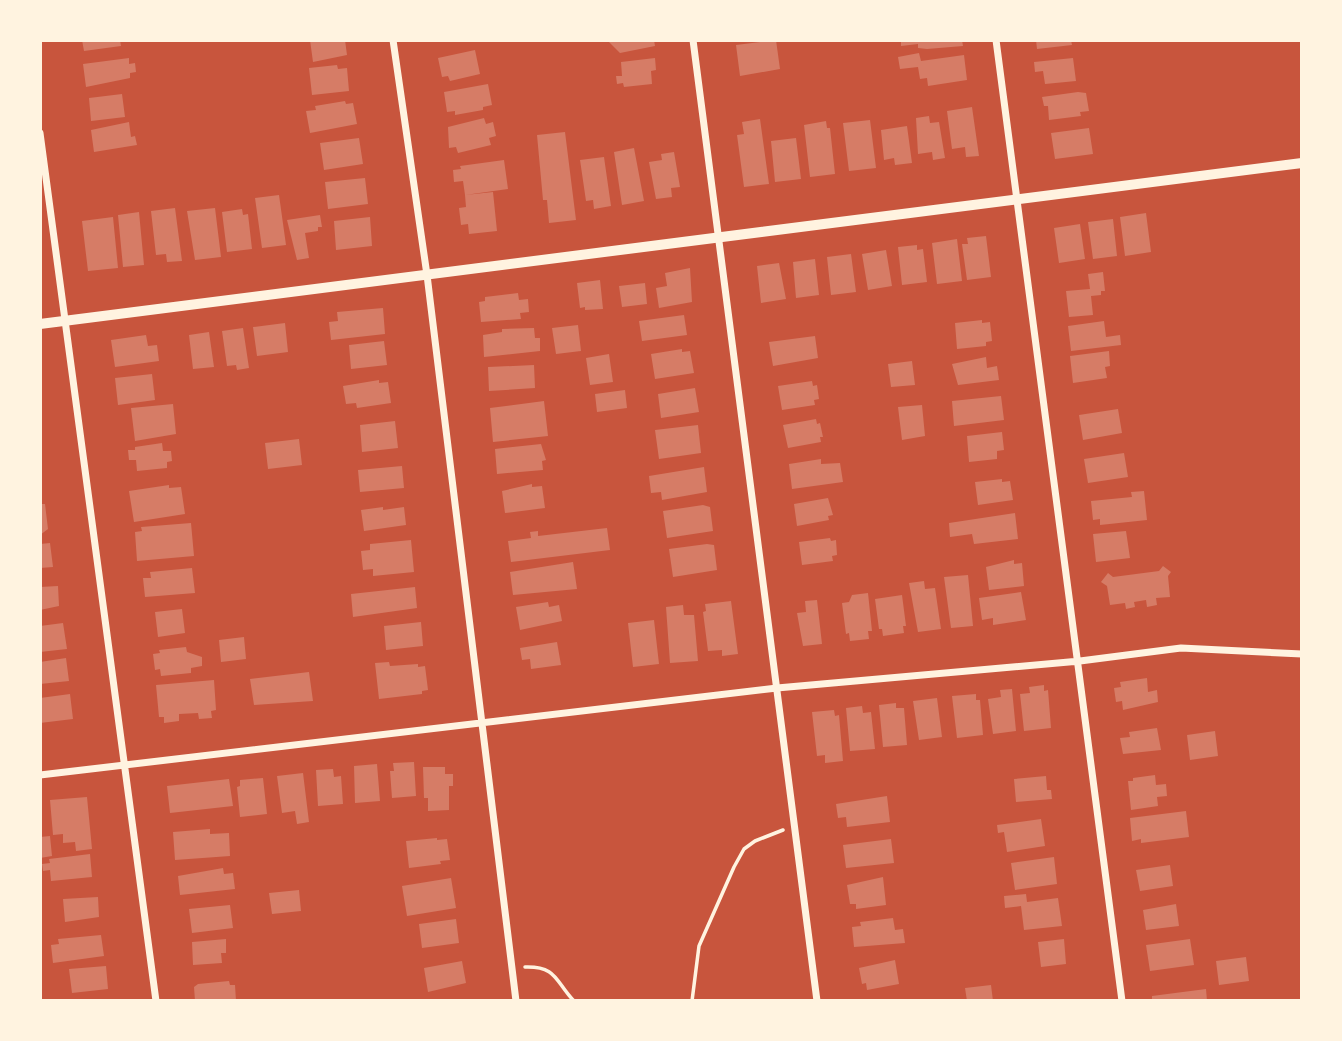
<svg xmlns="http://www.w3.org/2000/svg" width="1342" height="1041" viewBox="0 0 1342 1041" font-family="'Roboto Serif',serif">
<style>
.building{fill:#d67c66}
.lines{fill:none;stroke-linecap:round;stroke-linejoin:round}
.path{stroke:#fff3e0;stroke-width:3.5}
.minor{stroke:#fff3e0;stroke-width:7}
.tertiary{stroke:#fff3e0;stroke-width:10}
</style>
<rect width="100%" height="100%" fill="#c8553d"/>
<path class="building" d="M82,40h38l1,6 -37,5z
M310,40h35l2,15 -34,7z
M607,40h47l1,6 -35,7z
M776,40l4,29 -40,7 -4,-31z
M901,40h61l1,6 -36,3 -9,-1v-4l-17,2z
M1036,40h35l1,5 -35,4z
M475,50l5,24 -30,7 -2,-5 -6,1 -4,-19z
M919,53l2,8 43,-6 3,25 -39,6 -1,-8 -7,1 -2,-12 -18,2 -2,-12z
M129,58v6l6,-1 1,9 -6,1v5l-44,9 -3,-23z
M655,58l1,12 -5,1 1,13 -28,3 -1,-4 -6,1 -1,-8h6l-1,-14z
M1073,58l3,23 -31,3 -2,-13 -8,1 -1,-10z
M337,65l1,4 9,-1 2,23 -37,4 -3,-27z
M488,84l4,21 -9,2v3l-28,5v-4l-8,1 -3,-20z
M1078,92l8,1 3,18 -9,1 1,4 -32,4 -1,-14h-4l-2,-9z
M122,94l3,23 -34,4 -2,-23z
M345,101l1,3 7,-1 4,21 -47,9 -4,-22 10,-1 -1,-4z
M972,107l7,49 -13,1 -1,-10 -13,2 -5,-38z
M929,116l1,7 9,-1 6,36 -12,2 -1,-8 -14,2 -2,-36z
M484,118l2,6 7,-2 3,14 -7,2 2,7 -33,8 -2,-6 -7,1 -1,-21z
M760,119l9,65 -25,3 -7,-52 7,-1 -2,-12z
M870,120l6,48 -27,3 -6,-48z
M826,121l1,7h3l5,46 -25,3 -6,-52z
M129,122l2,15 4,-1 2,9 -43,7 -3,-22z
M907,126l5,37 -17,2 -1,-7 -10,2 -3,-30z
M1089,128l4,26 -38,5 -4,-26z
M565,132l11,88 -27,3 -2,-23h-4l-6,-65z
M359,138l4,26 -39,6 -4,-27z
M796,138l5,41 -26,3 -4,-41z
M634,148l10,53 -22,4 -8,-53z
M674,152l6,35 -9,1 1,9 -16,2 -7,-37 13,-2 -1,-6z
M604,157l7,49 -17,3 -1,-9 -7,1 -6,-41z
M504,160l4,29 -43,6 -2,-14 -9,1 -1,-12 8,-1 -1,-3z
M365,178l3,26 -40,5 -3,-27z
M493,192l4,39 -28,3 -1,-10 -7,1 -2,-17 7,-1 -1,-12z
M279,195l7,50 -24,3 -7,-50z
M175,208l7,53 -15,1 -1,-8 -10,1 -5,-44z
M215,208l6,49 -26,3 -8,-49z
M242,209l1,6 5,-1 4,35 -25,3 -5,-40z
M139,212l5,53 -21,2 -5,-52z
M1146,213l5,39 -26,4 -5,-39z
M320,215l2,12h-4v4l-13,2 4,25 -12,2 -10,-40z
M113,217l5,51 -30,3 -6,-50z
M370,217l2,29 -36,4 -2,-29z
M1113,219l4,37 -24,3 -5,-37z
M1080,224l5,35 -26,4 -5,-35z
M986,236l5,41 -24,3 -5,-36h6l-1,-6z
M957,239l5,42 -25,3 -5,-41z
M917,245v5l6,-1 4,33 -25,3 -4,-38z
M886,250l6,36 -24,4 -6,-36z
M851,254l5,38 -25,3 -4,-38z
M815,259l4,36 -23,3 -3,-36z
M779,263l7,36 -25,4 -4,-37z
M690,268l2,34 -33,6 -3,-20 11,-2 -2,-13z
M1103,272l2,19h-4v4l-10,1 2,19 -24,2 -3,-26 24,-2 -2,-15z
M600,280l3,29 -18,1v-3l-5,1 -3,-25z
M645,283l2,21 -25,3 -3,-21z
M518,293l1,7 9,-1 1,13 -9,1 1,6 -40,3 -2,-20 6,-1v-4z
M383,308l2,26 -54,6 -2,-18 9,-1 -1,-9z
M684,315l3,20 -45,6 -3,-20z
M982,320v3l8,-1 2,19 -6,1v4l-29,3 -2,-26z
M1104,321l2,16 14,-2 1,10 -50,6 -3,-25z
M285,323l3,29 -31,4 -4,-29z
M578,325l3,26 -25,3 -4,-26z
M243,328l6,40 -12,2 -1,-5 -9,1 -5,-35z
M534,328l1,10h5v13l-56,6 -1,-22 19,-3v-3z
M209,332l5,35 -21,2 -4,-34z
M146,335l2,11 9,-1 2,16 -44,6 -4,-27z
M815,336l3,22 -45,8 -4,-24z
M384,341l3,24 -36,4 -2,-24z
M682,349v3l8,-1 4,22 -39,6 -4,-25z
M1109,351l1,15 -5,1 2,11 -34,5 -3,-27z
M609,354l4,28 -23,3 -4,-27z
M986,357l1,11 10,-2 2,14 -41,5 -6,-21z
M912,361l3,24 -24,2 -3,-23z
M534,365l1,23 -46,3 -1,-24z
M152,374l3,26 -37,5 -3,-27z
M379,380v3l9,-1 3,21 -34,5 -1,-5 -10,1 -3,-18z
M812,381l1,5 4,-1 2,14 -5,1 1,5 -33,5 -4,-24z
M695,388l4,24 -38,6 -3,-24z
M625,390l2,18 -30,4 -2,-18z
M1001,396l3,24 -50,6 -2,-25z
M544,401l4,35 -55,6 -3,-34z
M173,404l3,30 -41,7 -4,-33z
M922,405l3,31 -23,4 -4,-33z
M1118,409l4,24 -39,7 -4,-25z
M816,419l1,5 3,-1 3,14h-3l1,5 -33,6 -5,-23z
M395,421l3,27 -36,4 -2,-27z
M698,425l3,28 -42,6 -4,-29z
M1002,432l2,18 -7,1v8l-28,3 -2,-26z
M299,439l3,26 -34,4 -3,-26z
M162,443l1,8h8l1,10 -5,1v6l-30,3 -1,-11h-7l-1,-10h7v-3z
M541,444l5,16 -4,1 1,9 -46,4 -2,-25z
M1124,453l4,24 -40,6 -4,-24z
M821,459v5l19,-1 3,19 -51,7 -3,-25z
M402,466l2,22 -44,4 -2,-22z
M704,467l3,25 -45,8 -1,-8 -10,1 -2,-17z
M1002,479v3l8,-1 3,19 -35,5 -3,-23z
M532,484v3l10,-1 3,22 -40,5 -3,-22z
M169,485v3l12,-1 4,27 -51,8 -5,-31z
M1144,491l3,29 -47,5v-6l-7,1 -2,-19 41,-4 -1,-5z
M828,498l5,17 -5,1 1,4 -32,6 -3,-22z
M40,504h5l3,25 -8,6z
M703,505l7,2 3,24 -46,7 -4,-27z
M383,507v3l21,-3 2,18 -42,6 -3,-21z
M1015,513l3,26 -44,5 -2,-10 -22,3 -1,-14z
M191,523l3,33 -57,5 -2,-29 7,-1 -1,-4z
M607,528l3,22 -99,12 -3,-21 23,-3 -1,-6 8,-1v5z
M1126,531l4,27 -34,4 -3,-28z
M830,538l1,3 5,-1 1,15 -5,1 1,5 -31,4 -3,-23z
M411,540l3,32 -41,4v-7l-10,1 -2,-19 9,-1v-6z
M50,543l3,24 -13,1v-24z
M707,544l7,1 3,25 -44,7 -4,-28z
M1014,560v4l8,-1 2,23 -35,4 -3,-23z
M573,562l4,27 -64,6 -3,-23z
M1163,566l8,6 -3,4 2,21 -14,1 1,7 -10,2 -1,-7 -12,2 1,5 -9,2 -1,-6 -15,2 -3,-19 -6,-4 7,-9 5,4 46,-6z
M192,568l3,25 -50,4 -2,-19h8l-1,-6z
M968,575l5,51 -22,2 -7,-51z
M924,581l1,8 10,-1 6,41 -23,3 -9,-49z
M58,586l1,20 -19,4v-23z
M415,587l2,21 -64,9 -2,-23z
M1021,592l5,28 -33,5v-7l-11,2 -3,-22z
M868,593l4,38h-4l1,8 -19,2 -1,-8 -3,1 -4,-31 7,-1 3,-7z
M902,595l4,31h-3l1,7 -21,3 -1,-7h-3l-4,-30z
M817,600l5,44 -19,2 -6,-33 9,-1 -1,-11z
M731,601l7,53 -16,2v-6l-14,1 -5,-39 3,-1 -1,-7z
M548,602l1,5 10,-2 3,16 -42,9 -4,-23z
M683,605l1,10h10l4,46 -28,2 -4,-56z
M182,609l3,24 -27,4 -3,-25z
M654,620l5,44 -26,3 -5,-44z
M421,622l2,24 -37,4 -2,-24z
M63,623l4,26 -27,3v-26z
M244,637l2,22 -25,3 -2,-22z
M557,642l4,23 -30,4 -1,-10 -8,1 -2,-12z
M186,647l1,5 15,5v9l-11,2v5l-30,3 -1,-7 -5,1 -2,-16 7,-1 -1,-3z
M66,658l3,23 -29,3v-22z
M389,662l1,4 28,-2v3l7,-1 3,24 -6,1v3l-43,5 -4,-36z
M309,672l4,29 -59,4 -4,-26z
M1147,678l1,14 9,-2 1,12 -35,8 -1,-9 -6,1 -2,-14 7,-1 -1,-5z
M214,680l2,30 -5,1 1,7 -13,1 -1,-6 -19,1v7l-15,2v-6h-5l-3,-32z
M1044,685v6l4,-1 3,38 -27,3 -4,-37 10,-1 -1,-6z
M1012,689l4,42 -23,3 -5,-35 13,-2 -1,-7z
M70,694l3,25 -33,4v-25z
M976,694v6h4l3,35 -26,3 -5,-42z
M937,698l5,39 -23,3 -6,-39z
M896,703v5h8l3,37 -24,2 -4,-42z
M862,706l1,7 8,-1 4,37 -25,2 -4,-43z
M834,710l1,6 4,-1 4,46 -18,2v-8l-8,1 -5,-44z
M1157,728l4,22 -38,4 -3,-16 10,-1 -1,-5z
M1215,731l3,25 -28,4 -3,-25z
M414,762l2,34 -24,2 -2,-27h4l-1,-8z
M377,764l3,37 -25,2 -1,-37z
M423,767h22v7h8v12h-4v24l-21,1v-13h-4z
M333,769l1,8 7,-1 2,28 -25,2 -2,-36z
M303,773l6,49 -12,2 -2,-13 -13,2 -5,-37z
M1155,775l1,10 10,-1 1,12 -10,1 1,9 -27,4 -3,-29h5v-3z
M1046,776l1,14h4l1,9 -36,3 -2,-23z
M263,778l4,36 -27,3 -3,-30 3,-1v-6z
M229,779l4,27 -63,7 -3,-27z
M887,796l3,26 -43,5 -1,-10 -8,1 -2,-14z
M87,797l5,52 -16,2 -1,-9 -12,1v-9l-10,1 -3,-35z
M1186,811l3,26 -48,6v-4l-9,2 -2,-23z
M1041,819l4,27 -38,6 -3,-20 -6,1 -1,-8z
M210,829v5l19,-1 1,23 -55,4 -2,-28z
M50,836l2,20 -12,2v-21z
M437,838v2l10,-1 3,21 -10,1 1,3 -32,4 -3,-27z
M891,839l3,24 -48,5 -3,-23z
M90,854l2,23 -41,4 -1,-11 -7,1 -1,-7 8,-1 -1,-4z
M1054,857l3,27 -42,6 -4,-27z
M1170,865l3,21 -33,5 -4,-21z
M223,868l1,6 9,-1 2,16 -55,6 -2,-19z
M883,877l3,28 -30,4v-5h-6l-3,-19z
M451,878l5,30 -49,8 -5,-30z
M299,890l2,21 -29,3 -3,-21z
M1026,894l1,8 31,-4 4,28 -38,4 -3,-24 -16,2 -1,-12z
M98,897l1,20 -34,5 -2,-23z
M1176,904l3,22 -33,4 -3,-20z
M230,905l3,23 -41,5 -3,-24z
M893,918l2,12 8,-1 2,14 -51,4 -2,-20 9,-1 -1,-4z
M456,919l3,24 -37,5 -3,-24z
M101,935l3,21 -51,7 -2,-18 8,-1 -1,-5z
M226,939v14h-5l1,10 -29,2 -1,-23z
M1064,939l2,25 -25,3 -3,-25z
M1190,939l4,26 -44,6 -4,-26z
M1246,957l3,24 -30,4 -3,-24z
M895,960l4,24 -32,6 -1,-7 -4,1 -3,-16z
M462,961l4,22 -38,9 -4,-24z
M106,966l2,23 -36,4 -3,-24z
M229,981l1,4h5l1,16h-41l-1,-14 4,-3z
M991,985l2,16h-26l-2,-13z
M1206,989l1,12h-55v-5z"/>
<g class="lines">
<path class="path" d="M525,967c32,-1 30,14 49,34
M692,1001l7,-55 35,-79 10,-18 11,-8 28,-11"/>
<path class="minor" d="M393,40l34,235 89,726
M693,40l124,961
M996,40l126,961
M40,133l116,868
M40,775l737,-87 303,-27 101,-13 121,6"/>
<path class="tertiary" d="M40,324l1262,-161"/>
</g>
<rect width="1342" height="1041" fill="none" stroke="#fff3e0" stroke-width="84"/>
</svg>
